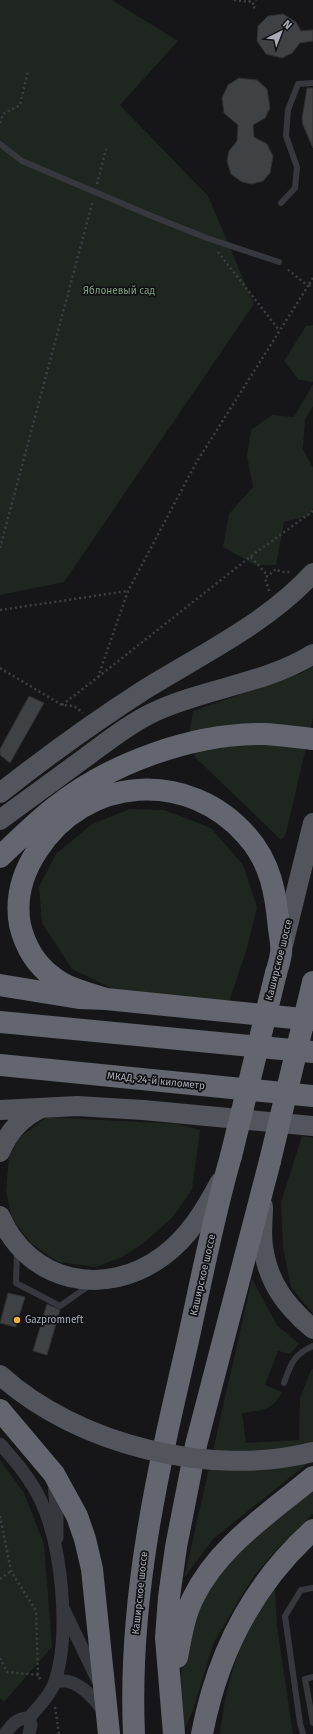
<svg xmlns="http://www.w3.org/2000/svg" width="313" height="1734" viewBox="0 0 313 1734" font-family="'Fira Sans',sans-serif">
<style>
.green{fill:#1e261f}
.building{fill:#404145;stroke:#303034}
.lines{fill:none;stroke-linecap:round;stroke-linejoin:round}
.path{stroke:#3d3f44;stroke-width:2.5;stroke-dasharray:2 3;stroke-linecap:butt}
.lane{stroke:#37383d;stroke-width:6}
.street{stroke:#37383d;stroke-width:13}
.primary{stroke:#53555c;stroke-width:20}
.highway{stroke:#63666e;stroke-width:22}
.primary-bridge{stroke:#53555c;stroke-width:20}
.highway-bridge{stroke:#63666e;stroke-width:22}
.poi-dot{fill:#f2b134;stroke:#111113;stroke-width:1.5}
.labels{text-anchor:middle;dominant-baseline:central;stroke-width:3.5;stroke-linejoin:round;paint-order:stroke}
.park-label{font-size:10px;fill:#7fa381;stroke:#111113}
.street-label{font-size:10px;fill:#a8adb8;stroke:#111113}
.poi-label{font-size:10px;fill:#a8adb8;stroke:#111113;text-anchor:start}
</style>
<rect width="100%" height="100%" fill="#161618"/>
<path class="green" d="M0,0h112l66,41 -58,64 88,91 46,108 -190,278 -64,13z
M313,325v57l-14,-2 -15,-19 22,-35z
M313,384v22l-8,14 -2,29 10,19v40l-4,8 -25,6 -8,43h-21l-32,-18 6,-33 24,-27 -6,-31 4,-26 21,-15 22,2z
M313,666v52l-28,119 -5,2 -85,-82 -6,-21 4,-25 109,-38z
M130,809l34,1 47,18 32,37 14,42 -10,41 -19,57 -109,-13 -47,-23 -30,-46 -3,-36 17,-33 36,-30z
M47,1117l130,7 23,6 -8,60 -20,28 -31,27 -19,12 -26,10 -38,-5 -26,-18 -20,-25 -6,-28 3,-34 10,-19z
M302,1136l11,2v176l-22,-27 -8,-39 -2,-46z
M252,1279l25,46 22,19 -9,10 -12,-3 -13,34 17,7c-10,20 -21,18 -40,21l4,30 53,-3 1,-42 11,-28 2,-1v90l-100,80 -29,39z
M0,1460l24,33 20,51 8,103 -48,55 -4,-4z
M313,1487v27l-35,34 -24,28 -15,24 -25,42 -21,68 -10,23 -3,-47 4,-35 14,-44 33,-49z
M275,1586l2,40 16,108h-73c5,-40 13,-75 32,-112 6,-12 15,-24 23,-36z"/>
<path class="building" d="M283,14l13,8 5,9 12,-1v11l-13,2 -8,10 -10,5 -16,-4 -9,-13 1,-15 10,-10z
M239,78l18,2 10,9 3,19 -5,10 -12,7 1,12 13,7 6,12 -3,17 -7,8 -11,3 -10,-2 -11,-8 -4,-13 2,-10 8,-10 1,-16 -14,-12 -2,-15 6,-13z
M307,88h6v60l-10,-23 -1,-6z
M29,696l15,7 -34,60 -10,-8v-6z
M8,1293l17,4 -9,30 -16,-4z
M47,1304l13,6 -13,45 -14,-4z"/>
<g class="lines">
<path class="path" d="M234,0l15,2 2,-2
M255,8l-3,-3 4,-5
M0,123l3,-9 17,-9 8,-34
M97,184l9,-35
M218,252l61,78
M313,278l-5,8 5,-2
M0,548l93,-348
M251,557l17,19
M269,591l-4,-13 11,-9 5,3h9
M0,610l128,-19
M0,668l62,37 12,1 9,7
M98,677l152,-120 63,-46
M62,705l36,-28 30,-86 68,-128 112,-177 -22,-18
M0,1516l11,55 25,40 2,64 3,6
M0,1579l11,-8
M0,1658l7,14 31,3
M55,1707l4,27"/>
<path class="lane" d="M0,144l22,17 132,56 53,21 72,24
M281,203l14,-15 2,-21 -11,-31 2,-26 10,-26 15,-1
M17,1250l-1,33 44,23 30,-21
M284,1383c7,-19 9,-28 29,-37
M313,1677l-8,2 8,44
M303,1734l-3,-11 -15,-107 16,-26 12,-2"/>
<path class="street" d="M0,1444c15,17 31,35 41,57 21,45 30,136 13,183 -4,12 -17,24 -25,34 -13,0 -17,7 -24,16
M54,1483l3,35v20
M64,1610l34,71
M55,1683c19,-9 41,16 50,31
M29,1734l2,-9 -2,-7"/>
<path class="primary" d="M0,793c46,-36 94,-71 144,-103 58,-36 122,-66 169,-117
M0,820c29,-21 57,-42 86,-63 22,-16 43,-33 68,-45 51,-24 111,-28 159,-58
M283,945l30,-122
M0,1110l77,-4 66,4 170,16
M0,1152c9,-21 21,-34 41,-44
M263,1206c0,13 -2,28 0,40 5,37 23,60 50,83
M0,1216c29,67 105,83 163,40 26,-19 42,-46 57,-74"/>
<path class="highway" d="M0,857c18,-17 35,-34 54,-49 56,-45 139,-75 211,-74 16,1 32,3 48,5
M0,985l79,13 27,1 207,21
M106,999c-18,-6 -38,-10 -53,-22 -18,-13 -28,-31 -33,-52 -5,-27 2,-51 17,-74 48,-76 152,-82 210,-15 24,27 29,58 32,93 1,7 3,16 2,24 -1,7 -3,14 -5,20
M0,1022l313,30
M0,1065l313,31
M0,1410l54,64 23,42 8,23 7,30 17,165
M177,1657c4,-20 7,-41 16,-59 25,-52 77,-85 120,-121
M134,1734c-6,-134 23,-260 53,-389 14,-63 26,-127 44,-189
M174,1734l-8,-96 3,-41 7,-50 20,-102 74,-284
M202,1734c15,-79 51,-150 111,-204"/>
<path class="primary-bridge" d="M0,1375c77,70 212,103 313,77"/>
<path class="highway-bridge" d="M231,1156l45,-183
M270,1161l43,-179"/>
</g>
<circle class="poi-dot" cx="17" cy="1320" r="4"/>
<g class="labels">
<g class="park-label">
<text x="119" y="291">Яблоневый сад</text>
</g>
<g class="street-label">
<text transform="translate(279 960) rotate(-76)">Каширское шоссе</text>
<text transform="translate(156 1081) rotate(6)">МКАД, 24-й километр</text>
<text transform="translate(203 1275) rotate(-77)">Каширское шоссе</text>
<text transform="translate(140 1593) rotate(-84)">Каширское шоссе</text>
</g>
<g class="poi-label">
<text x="25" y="1320">Gazpromneft</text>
</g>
</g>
<g transform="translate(281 32) rotate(42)" stroke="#111113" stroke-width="3" paint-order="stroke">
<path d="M0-3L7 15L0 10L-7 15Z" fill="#a8adb8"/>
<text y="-6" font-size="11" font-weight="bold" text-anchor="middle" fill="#a8adb8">N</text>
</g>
</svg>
